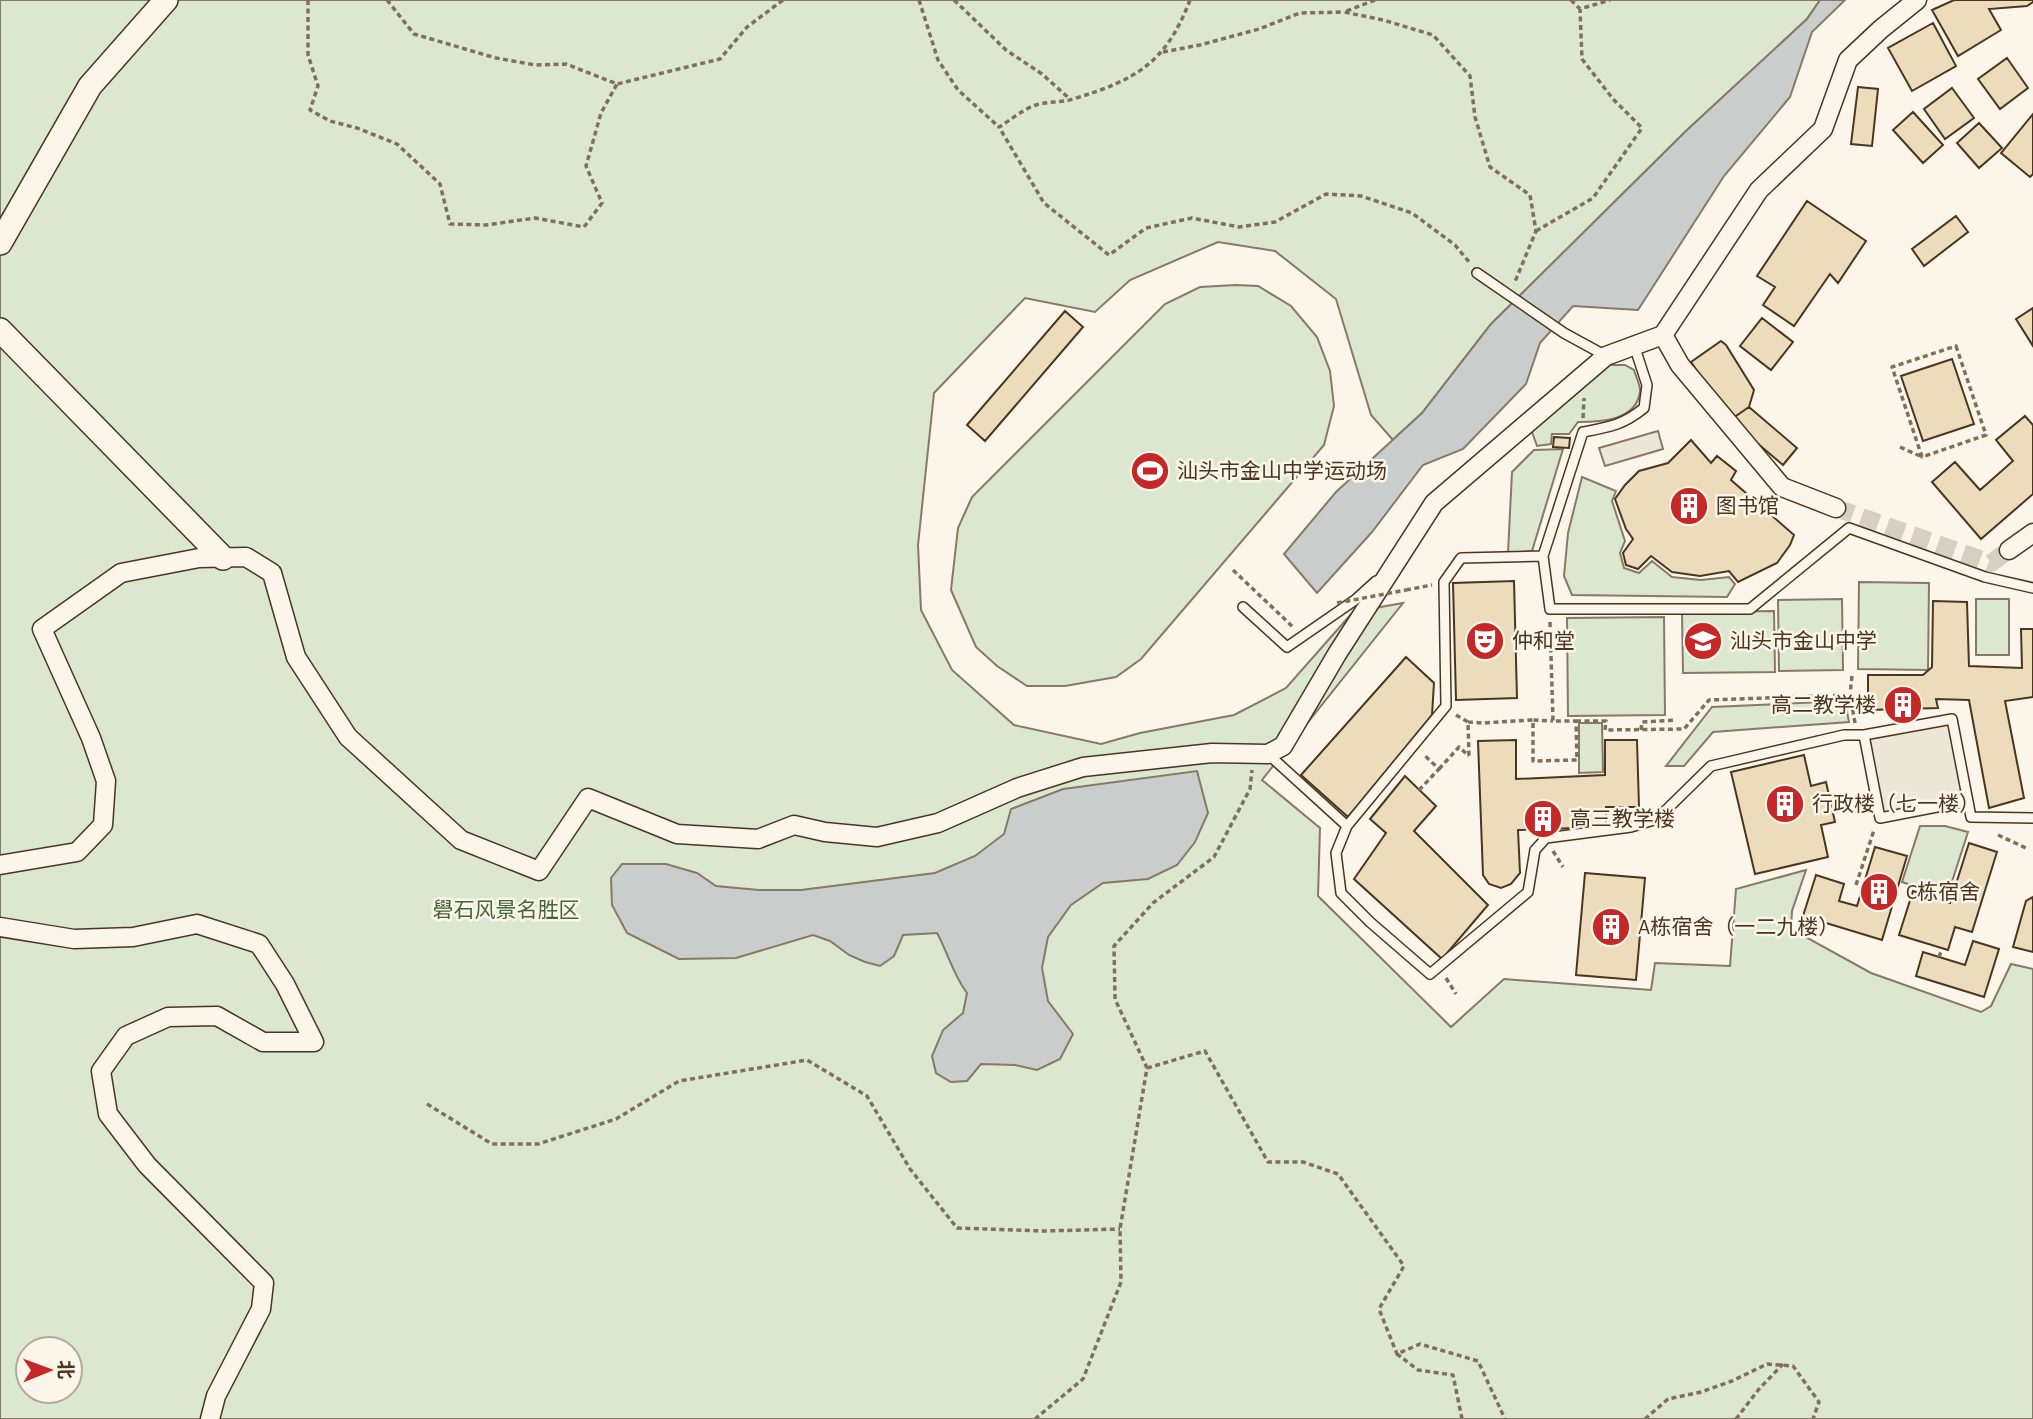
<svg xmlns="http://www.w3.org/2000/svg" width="2033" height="1419" viewBox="0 0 2033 1419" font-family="'Alegreya Sans','Noto Sans SC',sans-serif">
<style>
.green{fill:#dce7d0;stroke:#887966;stroke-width:2;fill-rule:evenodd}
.parking{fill:#ede7d9;stroke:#887966;stroke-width:2}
.water{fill:#c9cecd;stroke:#887966;stroke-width:2}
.building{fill:#ecdcbc;stroke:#4a3520;stroke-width:2}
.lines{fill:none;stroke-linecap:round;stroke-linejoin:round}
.minor-tunnel{stroke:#d8cfc1;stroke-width:18;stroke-dasharray:18 9;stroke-linecap:butt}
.service-casing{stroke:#4a3520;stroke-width:12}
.minor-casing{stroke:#4a3520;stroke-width:21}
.tertiary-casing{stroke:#4a3520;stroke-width:26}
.path{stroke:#7f6f5c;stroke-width:3.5;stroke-dasharray:5 3.5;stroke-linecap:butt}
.service{stroke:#fbf6e9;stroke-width:9}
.minor{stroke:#fbf6e9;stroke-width:18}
.tertiary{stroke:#fbf6e9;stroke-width:23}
.path-bridge{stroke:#7f6f5c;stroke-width:3.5;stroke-dasharray:5 3.5;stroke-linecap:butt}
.labels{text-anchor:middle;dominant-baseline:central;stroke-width:5;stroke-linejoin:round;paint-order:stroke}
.poi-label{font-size:21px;fill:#4a3520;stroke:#fbf6e9;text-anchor:start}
.park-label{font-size:21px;fill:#436837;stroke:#fbf6e9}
</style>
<rect width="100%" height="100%" fill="#fbf6e9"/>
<path class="green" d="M0,0h1820l-13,19 -121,112 -195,193 -69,89 -29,27 -22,-25 -35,-116 -61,-48 -57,-9 -88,38 -35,32 -70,-14 -91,95 -16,152 3,65 31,60 62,55 87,19 39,-11 94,-18 52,-27 67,-76 50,-9 -141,177 58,48 -2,68 133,131 53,-48 147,11 4,-27 75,3 6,-77 70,-19 -14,41 -1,18 80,44 110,39 10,-6 20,-42 22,5v450h-2033zM28,1349h42v42h-42z
M1236,285l22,1 33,20 26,31 13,34 4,35 -10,39 -183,214 -25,18 -51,9h-38l-30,-20 -21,-19 -25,-57 7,-62 14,-31 193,-193 35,-17z
M1601,365h24l9,5c2,7 7,16 6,22 -4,29 -40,30 -62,30l-9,12h-17l-1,10 -14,2 -6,-17z
M1563,449l-31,102 -24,2 4,-81 22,-22z
M1582,477l34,14 -4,10 13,40 -5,12 4,15 15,5 13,-12 20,16 29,3 28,-3 6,7 -8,13 -155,-2 -8,-19 4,-43z
M1859,582l70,1 -1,87 -70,-1z
M1842,599l1,71 -64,1 -1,-71z
M1976,599h33v56h-33z
M1774,611l1,61 -92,1 -1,-61z
M1664,617l1,98 -97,1 -1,-98z
M1845,701l4,21 -136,10 -29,34h-18l46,-59z
M1579,723h23l1,49 -24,1z
M1920,826h25l23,6 -21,65 -45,-15z"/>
<path class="parking" d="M1658,431l5,18 -58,17 -6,-18z
M1952,719l16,82 -88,17 -16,-83z"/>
<path class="water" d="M1820,0h25l-33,32 -22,65 -66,79 -86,134 -65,-4 -33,37 -14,41 -63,65 -40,16 -51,67 -55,61 -33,-39 52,-62 86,-79 69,-89 195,-193 121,-112z
M1197,771l11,42 -13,29 -18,23 -29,14 -45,4 -32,22 -23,32 -6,31 6,33 25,33 -13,25 -23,11 -22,-5 -34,-1 -14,17 -16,1 -15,-9 -4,-17 11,-26 20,-17 4,-20c-14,-18 -19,-40 -30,-60l-34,2 -9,21 -14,10 -15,-4 -16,-7 -19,-14 -17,-6 -77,23 -57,1 -52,-26 -15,-28 -1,-27 11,-14h44l31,9 19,13 43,4h42l134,-17 40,-17 29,-22 7,-25 52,-20z"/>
<path class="building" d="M1954,0h79v2l-6,4 -38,3 12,21 -43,26 -26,-46z
M1933,23l23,43 -44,25 -24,-43z
M2007,58l21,30 -28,21 -22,-30z
M1858,87l20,2 -6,57 -21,-2z
M1952,88l22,30 -29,21 -21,-30z
M1913,112l30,33 -20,18 -30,-33z
M2033,114v60l-3,3 -29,-24z
M1979,123l23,25 -23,20 -22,-25z
M1807,201l59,40 -28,42 -8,-9 -36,52 -31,-21 12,-18 -18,-11z
M1956,216l12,16 -44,34 -12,-17z
M2033,308v38l-17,-27z
M1065,311l18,16 -98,114 -18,-16z
M1762,318l31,24 -22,28 -31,-24z
M1721,341l5,4 28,45 -5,17 -19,13 -39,-58z
M1952,359l22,65 -51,17 -22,-65z
M1749,407l48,41 -14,17 -53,-45z
M2025,416l8,9v69l-52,45 -49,-57 23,-20 25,28 33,-29 -17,-21z
M1554,437l16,1 -1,10 -16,-1z
M1691,440l20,23 6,-7 19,15 -5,9 63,55 -4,10 -13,18 -39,19 -9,-11 -29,5 -28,-4 -21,-16 -13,13 -12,-4 -3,-12 10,-14 -7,-10 -11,-30 10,-14 14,-14 29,-8z
M1514,581l3,117 -61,2 -3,-117z
M1933,601l34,1 2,64 53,2 -1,-39h12v68l-28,4 19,97 -35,10 -20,-108 -33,-1 2,9 -70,2v-35h55l9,-8z
M1406,657l28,26 -2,32 -84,102 -47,-42z
M1516,740v39l89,-4v-35h32l2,67h-33v20l-88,3 2,43 -9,11 -10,4 -12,-4 -6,-9 -5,-134z
M1804,755l7,31 15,-4 9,40 -14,3 7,32 -73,17 -24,-102z
M1405,776l31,30 -22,25 74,74 -46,54 -88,-80 32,-46 -16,-14z
M1969,843l28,9 -25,80 -17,-5 -7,23 -49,-15 14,-44 37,12z
M1875,847l32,9 -25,84 -79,-24 13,-41 28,9 -5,17 18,5z
M1585,873l60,5 -9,102 -60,-5z
M2033,897v55l-20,-5 13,-46z
M1973,941l26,8 -15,48 -68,-21 7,-24 42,13z"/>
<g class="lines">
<path class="minor-tunnel" d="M1836,508l155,55 18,-13"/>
<g class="service-casing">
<path id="service" d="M1477,273l87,60 42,23
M1634,345l13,40 -3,23c-21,17 -34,19 -61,24l-40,124 7,53h200l99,-81 136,49 48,11
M1243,607l44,40 68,-47 21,-19
M1268,754l79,72 99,-120 -2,-124 17,-24 82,-2
M1968,801l-88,17 -16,-83 88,-16 19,98 62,1
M1347,826l-11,27 5,40 29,29 60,52 98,-82 7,-42 11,-12 85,-11 26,-8 54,-53 133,-31h20"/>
</g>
<g class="minor-casing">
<path id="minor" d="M1663,335l17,30 102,122 54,21
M2009,550l24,-17
M0,865l77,-13 26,-27 3,-44 -15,-43 -49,-109 79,-56 78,-15 47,-1 26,16 24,84 52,80 113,103 78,31 49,-73 89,36 81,5 36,-14 31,7 52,5 61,-14 79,-35 66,-21 129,-14 56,1 15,-8 54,-92 97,-151 172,-147 57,-21 96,-145 64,-61 25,-69 33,-31 36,-29
M0,927l74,12 59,-2 64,-13 62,20 26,40 29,58h-51l-46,-26 -49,1 -42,19 -25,35 7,43 39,51 117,118 -3,26 -45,87 -6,23"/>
</g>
<g class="tertiary-casing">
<path id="tertiary" d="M0,243l90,-157 76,-86
M0,330l223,228"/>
</g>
<path class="path" d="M308,0v55l10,31 -8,24 20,11 27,7 40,16 43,40 10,40 36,1 49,-7 49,9 18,-24 -16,-37 15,-53 16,-29
M387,0l27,34 82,24 39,7 31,-1 51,20 103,-25 27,-32 36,-27
M919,0l19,60 20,30 41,37
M954,0l52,50 36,24 29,26
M1190,0c-24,63 -54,80 -117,99 -12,4 -25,2 -37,6 -13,4 -25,15 -37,22l45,76 65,52 37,-27 46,-10 47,9 36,-5 51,-28 35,2 51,17 43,32 15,18
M1375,0l-31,12 39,8 50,15 37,41 5,41 15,50 40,28 6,36 -22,53
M1571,0l9,9
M1163,52l37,-7 59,-16 41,-16 44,-1
M1536,231l57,-33 49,-70 -29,-29 -31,-40 -2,-50 30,-9
M1956,346l30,89 -64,22 -30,-90z
M1583,418l1,-20
M1900,447l20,9
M1233,570l61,58
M1406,590l26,-5
M1550,622l3,99h23l1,39 -44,1v-41l20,1
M1852,676l-2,19 5,28
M1456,715l12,7 1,34
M1576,721h30l-1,9 79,-1 25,-29 141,-5
M1468,722l15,1 50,-3
M1641,730l1,-8 34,-2
M1439,769l20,-22 10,9
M1419,790l20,-21 -16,-15
M1998,835l28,13
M1553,851l10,16
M1856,885l18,-55
M1939,957l3,-8
M1446,978l10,16
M1147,1068l58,-17 63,111h35l35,12 66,92 -25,43 18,45
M427,1104l65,40h46l78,-25 63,-38 128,-21 60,36 43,73 47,59 87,3 76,-2
M1035,1419l48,-40 38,-97 -1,-53 27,-161 -32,-69 -1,-53 39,-43 61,-46 36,-68 2,-19
M1462,1419l-9,-44 -35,-5 -21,-16 23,-10 58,17 27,58
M1645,1419l23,-20 33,-7 31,-11 35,-17 26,2 26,36 -6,17
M1736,1419l23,-30 24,-25"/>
<use href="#service" class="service"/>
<use href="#minor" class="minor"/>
<use href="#tertiary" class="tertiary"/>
<path class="path-bridge" d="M1337,603l69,-13"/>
</g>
<defs>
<g id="stadium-disc" transform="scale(2.0125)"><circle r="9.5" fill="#c62828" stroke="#fbf6e9"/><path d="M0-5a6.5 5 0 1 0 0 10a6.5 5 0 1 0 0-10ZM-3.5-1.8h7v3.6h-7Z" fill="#fff"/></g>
<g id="building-disc" transform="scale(2.0125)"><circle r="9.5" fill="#c62828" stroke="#fbf6e9"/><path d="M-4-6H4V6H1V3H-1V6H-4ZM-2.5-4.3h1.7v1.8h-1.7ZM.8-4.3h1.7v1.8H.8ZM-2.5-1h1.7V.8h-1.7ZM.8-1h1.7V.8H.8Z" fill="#fff"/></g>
<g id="theatre-disc" transform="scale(2.0125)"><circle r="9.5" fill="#c62828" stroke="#fbf6e9"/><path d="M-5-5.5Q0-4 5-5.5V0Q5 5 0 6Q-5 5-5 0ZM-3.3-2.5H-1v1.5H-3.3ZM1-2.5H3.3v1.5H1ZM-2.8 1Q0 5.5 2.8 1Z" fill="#fff"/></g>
<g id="school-disc" transform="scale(2.0125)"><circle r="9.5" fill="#c62828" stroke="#fbf6e9"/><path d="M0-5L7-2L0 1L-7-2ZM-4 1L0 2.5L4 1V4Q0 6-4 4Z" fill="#fff"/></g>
</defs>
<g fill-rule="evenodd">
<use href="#stadium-disc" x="1150" y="471"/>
<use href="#building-disc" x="1689" y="506"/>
<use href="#theatre-disc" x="1485" y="641"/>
<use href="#school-disc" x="1703" y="641"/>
<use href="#building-disc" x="1903" y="705"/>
<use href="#building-disc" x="1785" y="804"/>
<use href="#building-disc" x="1543" y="819"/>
<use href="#building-disc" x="1879" y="892"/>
<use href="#building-disc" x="1611" y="927"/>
</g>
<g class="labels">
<g class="poi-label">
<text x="1177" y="471">汕头市金山中学运动场</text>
<text x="1716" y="506">图书馆</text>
<text x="1512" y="641">仲和堂</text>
<text x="1730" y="641">汕头市金山中学</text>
<text x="1876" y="705" text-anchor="end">高二教学楼</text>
<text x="1812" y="804">行政楼（七一楼）</text>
<text x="1570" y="819">高三教学楼</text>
<text x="1906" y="892">C栋宿舍</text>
<text x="1638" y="927">A栋宿舍（一二九楼）</text>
</g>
<g class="park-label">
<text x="506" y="910">礐石风景名胜区</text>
</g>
</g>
<g transform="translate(49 1370) rotate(89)"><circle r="33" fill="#fbf6e9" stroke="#b4a999" stroke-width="2"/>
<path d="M0-5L12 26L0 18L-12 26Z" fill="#c62828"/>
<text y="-10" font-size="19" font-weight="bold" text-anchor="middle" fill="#4a3520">北</text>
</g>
</svg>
